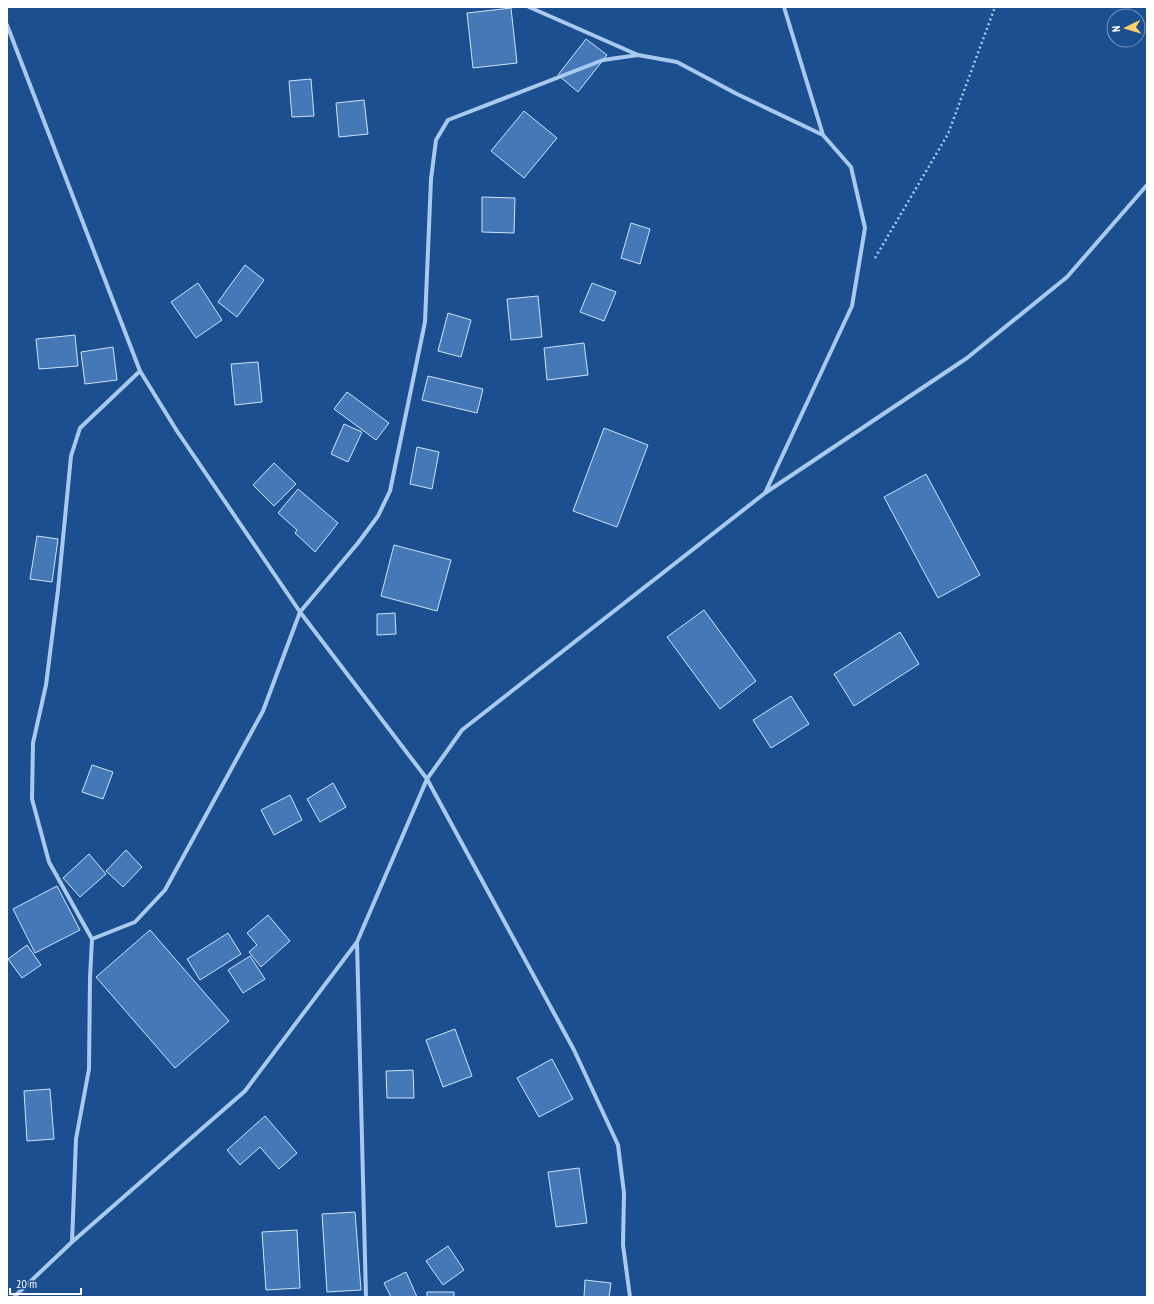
<svg xmlns="http://www.w3.org/2000/svg" width="1154" height="1304" viewBox="0 0 1154 1304" font-family="'PT Sans Narrow',sans-serif">
<style>
.building{fill:#4478b7;stroke:#cfe3fa}
.lines{fill:none;stroke-linecap:round;stroke-linejoin:round}
.path{stroke:#a9c9ee;stroke-width:2.5;stroke-dasharray:2 3;stroke-linecap:butt}
.street{stroke:#a9c9ee;stroke-width:4}
</style>
<rect width="100%" height="100%" fill="#1b4f8f"/>
<path class="building" d="M511,8l6,55 -44,5 -6,-55z
M586,39l21,16 -29,37 -20,-17z
M311,79l3,37 -22,1 -3,-36z
M364,100l4,34 -29,3 -3,-34z
M524,111l33,27 -33,40 -33,-27z
M482,197l33,1 -1,35 -32,-1z
M631,223l19,6 -10,35 -19,-6z
M245,265l19,15 -27,37 -19,-15z
M198,283l24,37 -26,18 -25,-36z
M592,283l24,9 -12,29 -24,-9z
M538,296l4,41 -31,3 -4,-41z
M448,313l23,7 -10,37 -23,-6z
M75,335l3,31 -39,3 -3,-30z
M584,343l4,32 -41,5 -3,-32z
M113,347l4,33 -32,4 -4,-32z
M258,362l4,40 -27,3 -4,-41z
M428,376l55,13 -6,24 -55,-13z
M347,392l42,31 -13,17 -42,-31z
M344,424l18,8 -14,30 -17,-8z
M604,428l44,17 -31,82 -44,-16z
M417,447l22,5 -7,37 -22,-5z
M274,463l22,21 -22,22 -21,-21z
M926,474l54,101 -42,23 -54,-101z
M298,489l40,34 -23,29 -20,-19 2,-3 -19,-17z
M37,536l21,3 -6,43 -22,-3z
M394,545l57,15 -14,51 -56,-15z
M704,610l52,71 -36,28 -53,-72z
M395,613l1,21 -19,1v-21z
M900,632l19,32 -65,42 -20,-32z
M791,696l18,28 -38,24 -18,-28z
M92,765l21,7 -10,27 -21,-7z
M333,783l13,24 -26,15 -13,-23z
M290,795l12,25 -28,15 -13,-25z
M126,850l16,17 -19,20 -17,-16z
M89,854l17,20 -26,23 -17,-19z
M57,886l23,44 -45,23 -22,-44z
M268,915l22,26 -29,26 -12,-15 8,-7 -10,-12z
M150,930l79,91 -54,47 -79,-91z
M228,933l13,21 -41,26 -13,-21z
M27,945l14,20 -19,13 -14,-19z
M250,956l15,23 -22,14 -15,-23z
M455,1029l17,47 -29,11 -17,-47z
M552,1059l21,40 -34,18 -22,-39z
M413,1070l1,28h-27l-1,-27z
M50,1089l4,50 -27,2 -3,-50z
M265,1116l32,37 -18,16 -19,-22 -20,18 -13,-15z
M579,1168l8,55 -31,4 -8,-55z
M355,1212l6,78 -34,2 -5,-78z
M297,1230l3,58 -34,2 -4,-58z
M448,1246l16,24 -21,15 -17,-24z
M406,1272l11,25h-26l-7,-14z
M585,1280l26,3 -2,14h-25z
M427,1292h27v5h-27z"/>
<g class="lines">
<path class="path" d="M875,258l73,-124 47,-127"/>
<path class="street" d="M529,7l109,48
M784,7l39,128
M7,25l133,346 37,60 123,181 127,167 147,271 44,95 6,48 -1,52 7,52
M92,939l-43,-77 -17,-63 1,-56 13,-58 12,-95 13,-134 9,-28 60,-57
M357,942l9,355
M72,1242l4,-103 13,-70 1,-91 2,-39 43,-17 30,-32 98,-179 37,-99 58,-69 20,-27 12,-25 35,-169 6,-143 5,-39 12,-20 155,-60 35,-5 39,7 60,32 86,41 28,32 14,61 -13,78 -87,187
M14,1297l58,-55 173,-151 112,-149 70,-163 35,-49 303,-237 202,-135 100,-81 80,-92"/>
</g>
<rect width="1154" height="1304" fill="none" stroke="#ffffff" stroke-width="16"/>
<g transform="translate(1126 28) rotate(265)"><circle r="19" fill="#1b4f8f" stroke="#7695bc"/>
<path d="M0-3L7 15L0 10L-7 15Z" fill="#ffd166"/>
<text y="-6" font-size="11" font-weight="bold" text-anchor="middle" fill="#ffffff">N</text>
</g>
<path d="M10 1288v6h71v-6" fill="none" stroke="#ffffff" stroke-width="2"/>
<text x="16" y="1288" font-size="12" fill="#ffffff" stroke="#1b4f8f" stroke-width="3" paint-order="stroke">20 m</text>
</svg>
